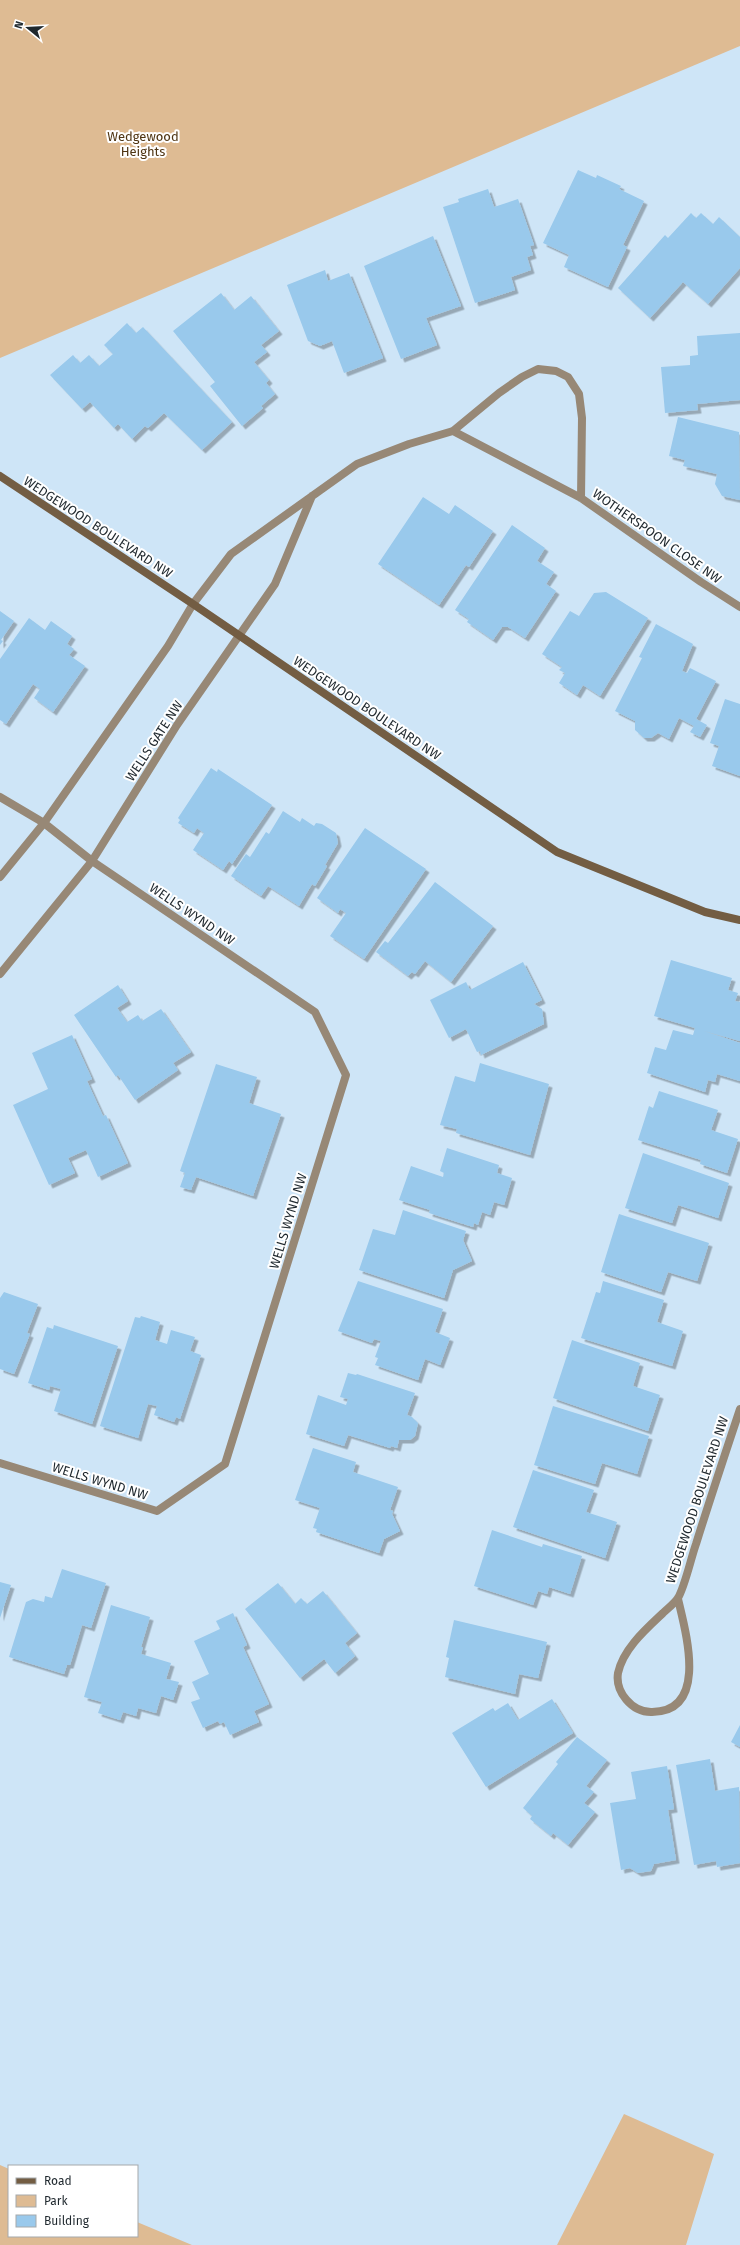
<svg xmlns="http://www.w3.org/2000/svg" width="740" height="2245" viewBox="0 0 740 2245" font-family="'Fira Sans',sans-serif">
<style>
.green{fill:#debb93}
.building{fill:#99c9ec;filter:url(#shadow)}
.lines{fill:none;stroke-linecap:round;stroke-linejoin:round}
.street{stroke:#978876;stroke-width:8}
.secondary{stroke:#735d43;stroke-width:8}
.labels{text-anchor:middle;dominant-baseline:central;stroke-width:4;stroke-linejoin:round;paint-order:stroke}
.park-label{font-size:13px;fill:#4f3513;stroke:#fff}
.street-label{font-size:13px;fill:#1f282e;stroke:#fff}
</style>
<defs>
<filter id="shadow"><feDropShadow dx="3.5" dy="3.5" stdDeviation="0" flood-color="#0004"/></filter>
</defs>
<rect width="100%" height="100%" fill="#cee5f7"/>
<path class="green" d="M0,0h740v46l-740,312z
M624,2114l90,40 -28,91h-129z
M0,2165l9,4v67h128v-14l55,23h-192z"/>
<path class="building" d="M578,170l18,8 1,-3 24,11 -2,3 25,12 -21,44 4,2 -19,40 -44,-20 5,-12 -26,-12z
M488,189l6,18 24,-8 16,46 -4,1 3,9 -6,2 4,13 -20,7 4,13 -40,13 -32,-96 16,-5 -1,-3z
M691,213l5,5 5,-5 12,11 6,-7 21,20v31l-32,36 -25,-22 -33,36 -32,-30 47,-53 3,3z
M433,236l28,70 -35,12 11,27 -36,14 -37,-93z
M325,270l3,11 21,-8 34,85 -39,15 -12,-32 -12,5 -12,-5 -21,-56z
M221,293l13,17 17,-14 28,35 -18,14 6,7 -13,10 15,18 -3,3 9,11 -14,12 2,2 -21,18 -32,-40 5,-4 -42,-51z
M127,323l9,10 7,-6 89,95 -30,28 -38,-37 -16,15 -3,-2 -13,13 -14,-15 -4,4 -24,-26 -8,7 -32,-34 23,-20 7,8 9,-8 10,11 14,-12 -9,-9z
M740,333v67l-43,4 1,6 -33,3 -4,-46 29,-2v-9l8,-1 -1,-19z
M678,417l61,15 1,68 -18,-4 -7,-12 2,-10 -34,-8 2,-6 -16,-4z
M423,497l26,17 6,-9 38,26 -24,36 -3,-2 -27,40 -61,-41z
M512,525l33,23 -8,13 17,11 -8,12 10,7 -31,47 -17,-11h-6l-9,13 -26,-18 2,-3 -14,-9z
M606,592l42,26 -48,78 -17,-11 -6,10 -18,-12 6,-10 -6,-3 3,-3 -20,-13 28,-43 9,5 15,-23z
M0,611l14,10 -13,19 2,1 -3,4z
M29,618l16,12 6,-9 21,15 -5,8 7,5 -5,6 16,11 -32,46 -19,-14 6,-9 -7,-5 -27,40 -6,-4v-61z
M656,624l37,20 -11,27 5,2 3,-5 26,13 -20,38 11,6 -7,12 -10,-5 4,-6 -15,-8 -10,21 -11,-6 -7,5h-7l-9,-8v-9l-20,-10 27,-53 -3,-1z
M725,699l15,5v72l-28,-10 7,-20 -9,-3z
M211,768l6,4 1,-3 54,36 -40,59 -3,-3 -6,9 -30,-20 11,-17 -7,-5 -3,5 -16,-10 2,-3 -2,-2z
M283,811l17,11 2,-4 12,8 2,-3 6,1 14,9 2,10 -13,22 2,1 -12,20 -3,-2 -13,22 -31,-20 -7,10 -30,-20 15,-22 4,3 16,-25 3,2z
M365,828l61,41 -62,90 -34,-23 16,-23 -6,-4 -2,4 -21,-15z
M435,882l58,44 -42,56 -26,-21 -10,13 -3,-2 -4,4 -32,-24 9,-11 3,2z
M671,960l61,18 -4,12 10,3 -3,8 5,1v39l-36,-10 36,12v38l-23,-7 -2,8 -7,-2 -3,12 -58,-19 8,-26 11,3 7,-20 20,5 2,-7 -41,-12z
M523,962l19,38 -8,4 8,5 2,15 -63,31 -1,-4 -3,1 -11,-23 -17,9 -19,-38 36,-18 4,8z
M118,985l10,16 -11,7 10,14 11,-7 4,6 19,-12 30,43 -18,11 5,7 -43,30 -17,-25 -2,2 -42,-62z
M72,1035l20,44 -5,2 16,35 3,-1 22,48 -30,14 -12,-27 -18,8 7,15 -26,12 -36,-80 35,-16 -16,-36z
M480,1063l69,21 -19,71 -74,-22 1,-4 -17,-4 15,-49 20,6z
M216,1064l41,13 -8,26 32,11 -28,82 -57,-19 -5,13 -11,-3 5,-14 -5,-2z
M659,1091l59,19 -7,20 27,9 -11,34 -27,-9 1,-4 -63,-20 11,-34 4,2z
M447,1148l52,17 -2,8 15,5 -8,27 -10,-3 -4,13 -8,-3 -4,13 -4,-2 -1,4 -44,-14 1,-3 -31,-10 12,-34 32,11 1,-4 -4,-2z
M643,1153l86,30 -11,35 -40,-13 -6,18 -47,-15z
M403,1210l63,21 -3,9 9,21 -19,9 -9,28 -85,-28 14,-41 22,6z
M619,1214l90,29 -12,38 -29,-9 -7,20 -60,-20z
M358,1281l85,28 -8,23 15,6 -10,27 -15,-6 -7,21 -43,-15 3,-7 -3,-1 6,-16 -7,-2 -2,4 -34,-12z
M603,1281l61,19 -7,22 26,9 -11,35 -91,-28 15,-46 4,1z
M4,1292l34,12 -11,29 3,1 -16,40 -14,-5v-71z
M141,1316l19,6 -5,18 12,4 4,-14 24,7 -5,14 11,4 -21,64 -4,-2 -2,5 -20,-7 3,-9 -9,-2 -10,34 -38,-12 35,-109 5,1z
M54,1325l64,21 -26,78 -38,-13 7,-22 -11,-3 -1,4 -21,-7 19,-56 6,2z
M572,1340l68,23 -7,23 27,9 -12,36 -95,-33z
M348,1373l8,2 1,-1 58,19 -8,22 5,2 6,6 -3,13 -5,4h-11l-2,8 -6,-2 -1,2 -42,-13 -4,11 -38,-12 12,-39 28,10 2,-6 -8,-2z
M553,1406l96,30 -12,38 -35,-11 -7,21 -61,-19z
M313,1448l43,14 -3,10 45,15 -8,23 3,1 -1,3 8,17 -16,8 -5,14 -63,-21 1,-3 -4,-1 7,-20 -25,-8z
M533,1470l61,20 -8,22 31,10 -12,36 -92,-31z
M492,1530l50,17 1,-3 39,12 -12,38 -21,-7 -2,7 -9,-3 -5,14 -59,-19z
M62,1569l44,14 -15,45 -9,-3 -12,40h-3l-3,9 -55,-17 17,-55 7,-3 11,3 1,-6 7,2z
M0,1582l11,3 -11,33z
M278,1583l17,21 6,-6 6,6 16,-13 34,42 -12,10 10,13 -20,17 -11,-14 -24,19 -55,-69z
M111,1605l39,12 -9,30h2l-2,7 30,9 -5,16 13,3 -6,18 -12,-4 -5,17 -18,-5 -2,8 -13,-4 -3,8 -22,-7 4,-11 -18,-5z
M233,1613l14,32 -4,2 26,57 -15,7 5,11 -29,13 -6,-13 -4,2 -2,-3 -15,7 -12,-26 9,-3 -8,-17 17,-8 -15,-33 26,-12 -4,-8z
M454,1620l93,22 -9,36 -19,-4 -4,20 -70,-17 4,-19 -3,-1z
M552,1699l21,34 -87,54 -34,-54 41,-25 2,3 13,-8 10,17z
M740,1725v22l-9,-5z
M577,1737l30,23 -21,26 8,6 -10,11 11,9 -27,33 -15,-12 -2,3 -21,-17 2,-3 -9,-8 35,-44 -2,-2z
M710,1759l5,32 24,-4 1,76 -23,4 -1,-6 -22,4 -18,-100z
M667,1766l7,43 -6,1 8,50 -22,4 -3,7 -13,2 -8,-5 -9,2 -11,-67 26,-4 -5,-27z"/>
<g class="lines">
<path class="street" d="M453,431l128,67 120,84 39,25
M0,797l44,26 48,38 223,151 31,63 -121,389 -68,47 -157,-48
M0,877l44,-54 124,-177 25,-42 38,-50 126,-90 52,-20 44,-13 46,-38 23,-16 16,-8 18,2 12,6 11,17 3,24 -1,80
M0,974l92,-113 85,-136 98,-141 37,-88
M678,1599c8,34 31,114 -27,113 -19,0 -36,-20 -33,-39 5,-24 28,-44 45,-60 4,-4 11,-9 15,-15 7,-12 13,-40 18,-54 14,-45 29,-90 44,-135"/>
<path class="secondary" d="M0,476l193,128 364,248 148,60 35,8"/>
</g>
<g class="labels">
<g class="park-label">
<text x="143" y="136">Wedgewood<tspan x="143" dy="15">Heights</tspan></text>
</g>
<g class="street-label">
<text transform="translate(98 527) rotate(33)">WEDGEWOOD BOULEVARD NW</text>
<text transform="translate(657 536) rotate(35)">WOTHERSPOON CLOSE NW</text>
<text transform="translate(367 708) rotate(34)">WEDGEWOOD BOULEVARD NW</text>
<text transform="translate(154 741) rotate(-57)">WELLS GATE NW</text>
<text transform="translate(192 914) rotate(34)">WELLS WYND NW</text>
<text transform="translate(288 1221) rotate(-73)">WELLS WYND NW</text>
<text transform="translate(100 1481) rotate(17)">WELLS WYND NW</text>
<text transform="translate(697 1500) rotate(-72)">WEDGEWOOD BOULEVARD NW</text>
</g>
</g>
<rect x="8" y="2165" width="130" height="72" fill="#ffffff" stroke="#a5a9ab"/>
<rect x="16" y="2178" width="20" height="6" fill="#735d43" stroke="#a5a9ab"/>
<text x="44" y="2185" font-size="12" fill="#1f282e">Road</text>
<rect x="16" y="2195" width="20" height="12" fill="#debb93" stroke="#a5a9ab"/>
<text x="44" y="2205" font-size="12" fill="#1f282e">Park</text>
<rect x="16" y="2215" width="20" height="12" fill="#99c9ec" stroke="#a5a9ab"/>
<text x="44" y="2225" font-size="12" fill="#1f282e">Building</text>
<g transform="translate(28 28) rotate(288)" stroke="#ffffff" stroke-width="3" paint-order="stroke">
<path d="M0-3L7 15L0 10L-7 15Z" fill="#1f282e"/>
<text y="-6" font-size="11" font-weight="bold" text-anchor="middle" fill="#1f282e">N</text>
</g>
</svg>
